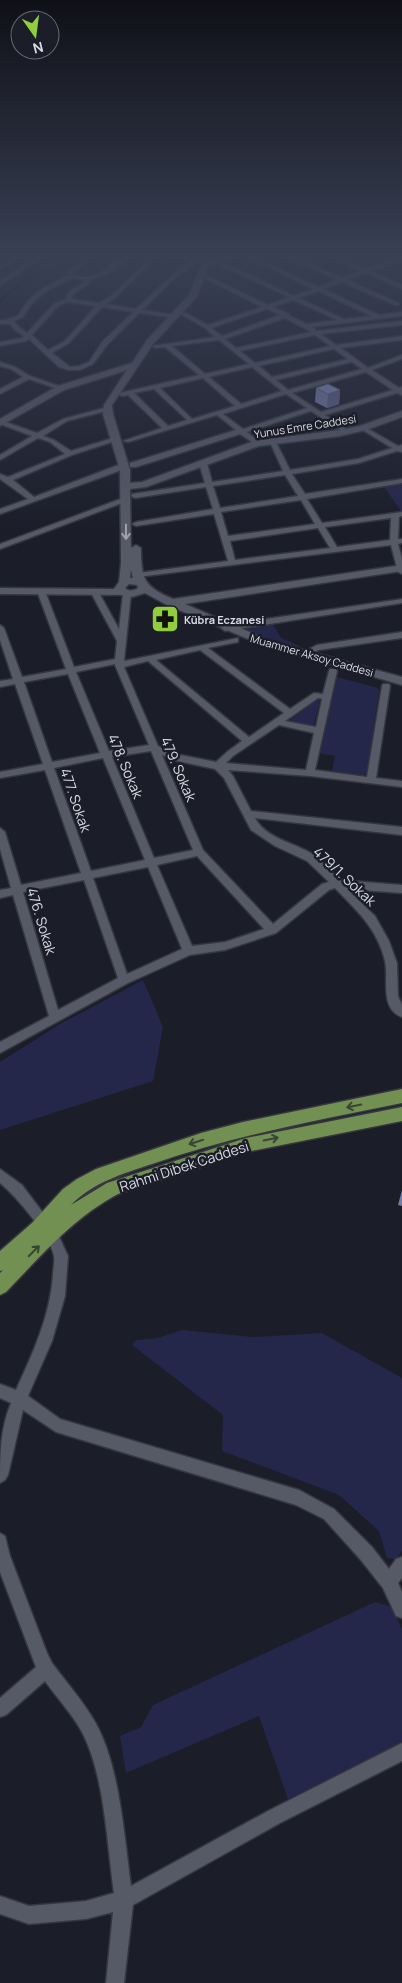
<svg xmlns="http://www.w3.org/2000/svg" width="402" height="1983" viewBox="0 0 402 1983" font-family="Manrope,sans-serif">
<style>
.green{fill:#24274a}
.lines{fill:none;stroke-linecap:round;stroke-linejoin:round}
.stream{stroke:#050226;stroke-width:2}
.street-casing{stroke:#35363f;stroke-width:3}
.secondary-casing{stroke:#35363f;stroke-width:3}
.primary-casing{stroke:#35363f;stroke-width:3}
.street{fill:#565966;fill-rule:evenodd}
.secondary{fill:#565966;fill-rule:evenodd}
.primary{fill:#729052;fill-rule:evenodd}
.wall{fill:#737ba6}
.shaded-wall{fill:#5e6487}
.building{fill:#868fc1;stroke:#5e6487}
.oneway{stroke:#9fa1ab}
.oneway2{stroke:#394537}
.labels{text-anchor:middle;dominant-baseline:central;stroke-width:5;stroke-linejoin:round;paint-order:stroke}
.far-street-label{font-size:11px;fill:#dbdce4;stroke:#1b1d29}
.far-poi-label{font-size:11px;font-weight:bold;fill:#dbdce4;stroke:#1b1d29;text-anchor:start}
.street-label{font-size:14px;fill:#dbdce4;stroke:#1b1d29}
</style>
<rect width="100%" height="100%" fill="#1b1d29"/>
<path class="green" d="M402,484v27h-1l-17,-24z
M273,624l8,14 19,8 -3,4 -57,-20 2,-2z
M337,677l41,11 1,3 -12,82 -4,2 -31,-4 3,-15 -18,-3 16,-74z
M317,700h3l-6,24 -4,2 -19,-4v-3z
M143,980l20,47 -10,54 -153,49v-68l60,-38z
M402,1105v4l-148,30 -188,71 17,-14 21,-12 133,-45z
M182,1330l71,7 69,-4 80,45v173l-6,8 -9,-1 -8,-27 -40,-36 -117,-44 1,-36 -91,-70 4,-5 22,-2z
M375,1602l17,5 10,22v113l-114,57 -29,-83 -133,57 -6,-37 21,-9 12,-22z"/>
<g class="lines">
<path class="stream" d="M0,301c15,-13 33,-28 53,-33 21,-6 41,-3 60,-14"/>
<g class="street-casing">
<path id="street" d="M25,254h9l-16,5 -18,11v-4l14,-9z
M40,254h6l-46,32v-5z
M91,254h6l-24,19 1,2c4,0 8,2 12,2 19,-1 33,-24 51,-23l-27,18 -20,8 -1,4 -15,9 -3,6 28,4 12,-7 44,-42h19l36,6 -3,2 -9,-1 -23,17 -33,32 32,5 2,1v2l-37,-5 -32,32 -14,19 -13,6h-11l-10,-3 -30,-28 -3,2 -26,5v-4l22,-4 2,-2 -9,-6 -5,-6h-10v-4h6l13,-5c10,-22 29,-30 50,-40l-1,-3zM160,254l32,6 -21,16 -35,33 -30,-5 9,-6zM73,278l11,2v2l-14,9 -5,8 -11,5 -27,29 -8,-6 -5,-6 9,-4c13,-23 27,-28 50,-39zM68,302l28,4 -31,35 -17,9 -16,-15 26,-29zM102,307l31,5 -31,30 -13,20 -10,4 -9,1 -18,-14 17,-10z
M241,254h7l70,33 19,-7 -56,-26h7l55,24 18,-7 -36,-17h7l10,4 14,-4h8l-17,6 19,9 36,-13v4l-31,11 31,14v4l-36,-16 -19,7 52,23v2h-4l-53,-23 -19,7 56,26 23,-3v4l-90,11 5,4 85,-10v4l-81,9 15,11 66,-9v4l-61,8 27,20 34,-13v4l-30,11 27,18 3,-1v8l-5,-2 -72,22 24,16v2h-4l-34,-22 -64,21 12,10v2h-4l-15,-10 -104,33h-6v-4l106,-33 -19,-15 -89,27 -5,-1 39,-13 -34,-33 -6,1 -3,-2 1,-1 79,-18 -34,-28 -10,1 -3,-2 63,-9 -10,-9 -23,-13v-2h4l22,12 54,-18 -56,-28v-2h4l58,28 21,-8 -73,-34v-2h4l74,35 19,-7zM318,291l53,25 -27,3 -45,-21zM293,300l44,20 -30,4 -17,-8 -1,-2 -16,-7zM267,309l13,6 -58,21 -11,-8zM285,318l26,14 -75,16 -11,-9zM315,335l15,11 -75,17 -15,-12zM219,340l30,24 -44,10 -33,-28zM334,349l14,10 -76,18 -13,-11zM352,362l10,7 -74,21 -12,-10zM252,367l30,24 -41,13 -32,-27zM366,372l27,18 -72,22 -29,-19zM203,378l32,28 -43,13 -32,-31zM154,389l33,31 -19,6 -34,-33zM286,394l21,14 -64,21 -20,-15z
M0,362l15,5 15,9 34,12 -3,2 -32,-11 -29,15v-5l23,-12 -12,-8 -11,-3z
M108,407l3,2 -1,1 -43,11 -24,15 11,4 17,11 45,-14 3,2 -1,1 -46,15 -59,25 21,17 87,-33h6v4l-127,46v-5l28,-10 -28,-20v-5l8,3 57,-23 -15,-12 -12,-4 -38,22v-5l32,-19 -32,-12v-4l37,13 26,-14z
M363,426l35,20 4,-1v7l-5,-1 -38,12 -67,11 13,20 97,-15v4l-95,16 15,24 80,-11v4l-3,1 -1,22h4v4l-4,1 4,14v16l-4,-2 -7,-27 -253,32 -4,-2 4,-2 90,-12 -14,-47 -78,12 -4,-2 4,-2 77,-13 -7,-22 -71,11 -4,-2 1,-2 73,-11 -6,-20 4,-2 4,2 5,19 71,-11 -14,-31 3,-2 3,2 15,30 68,-11 34,-11 -31,-19v-2zM285,475l13,21 -78,12 -7,-22zM301,500l14,24 -87,12 -7,-24zM391,518l-1,22 -53,7 -12,-20zM318,528l12,20 -95,12 -5,-19z
M123,498l7,2 -130,49v-5z
M38,589l7,2 29,76 41,-8 2,-18 -27,-50 4,-2 4,2 21,38 4,-35 4,-2 4,2 -7,67 114,-23v4l-30,6 82,61 24,-16 9,1 6,-23 1,-2h6l1,2 -22,99 52,7 15,-91 1,-2h6l1,2 -14,92 26,3v6l-92,-11 -82,-6 5,6 18,35 151,16v8l-147,-17c11,21 41,25 59,37 9,6 17,17 25,25l63,5v8l-55,-4 28,27 14,25 8,22 1,33 4,9v12c-23,-8 -13,-39 -17,-56 -8,-33 -28,-50 -50,-73l-6,2 -53,43 -51,17 -35,5 -62,28 -128,70v-11l49,-26 -36,-121 -13,3v-8l11,-2 -11,-39v-21l5,4 16,53 60,-12 -36,-103 -45,8v-6l43,-8 -28,-80 -15,3v-6l13,-2 -13,-39v-15l4,3 18,49 44,-8 -29,-78zM200,650l84,63 -35,24 -93,-77zM148,661l94,80 -15,11 -11,10 -40,-8 -18,-8 -34,-79zM115,664v1l34,80 -40,6 -33,-79zM68,674l32,79 -48,9 -28,-80zM318,698l4,1 -6,28 -31,-6zM279,725l35,8 -8,37 -80,-7 7,-7zM151,751l42,99 -39,8 -42,-101zM162,755l11,5 42,9 9,9 27,52 24,16 32,15 22,21 -7,2 -49,40 -70,-74zM103,758l42,102 -54,11 -37,-103zM197,856l67,73 -39,13 -33,4 -35,-81zM148,867l34,82 -55,25 -34,-96zM84,880l34,98 -60,32 -35,-118z
M402,599v4l-177,28 -4,-3 4,-3z
M402,632v6l-83,12 -16,7 -4,-3 18,-9z
M0,1169l22,16 34,45 12,26 -3,40 -13,45 -24,55 32,23 239,71 35,19 38,38 17,22 7,-10 6,-2v21l-4,5 4,9v26l-6,-2 -13,-28 -23,-29 -36,-40 -28,-14 -240,-73 -33,-22 -15,65 -3,5 -5,3c0,-28 0,-54 11,-80l-11,-5v-14l16,6c17,-37 34,-74 37,-115 0,-6 2,-14 1,-19 -4,-20 -38,-60 -54,-73z
M0,1533l5,3 5,20 37,97 5,10c14,19 31,38 43,59 25,44 29,114 36,164l137,-75 134,-68v18l-122,62 -147,82 -9,78h-18l7,-71 -27,7 -57,5 -29,-10v-18l29,10 57,-5 28,-8c-7,-47 -9,-116 -31,-159 -9,-18 -26,-36 -38,-53l-39,34 -6,2v-19l36,-31 -36,-95z"/>
</g>
<g class="secondary-casing">
<path id="secondary" d="M230,254h11l-32,11 -13,33 -43,46 -41,61 1,9 17,56v13l12,-1 112,-41 86,-11 20,-4 42,-15v6l-36,13 -26,6 -81,10 -113,41 -16,2 1,59 5,-3 5,3c0,31 3,39 32,51l229,-34v6l-217,33 83,36 134,37v8l-142,-41 -93,-39 -22,-12 -13,4 -9,-2 -123,-1v-6l114,1 5,-7 2,-19 -1,-93 -17,-56 1,-9 23,-35 -63,20 -64,36v-7l58,-33 74,-23 15,-23 42,-45 14,-33zM131,569v1l2,8h-3zM129,584l8,1 1,1 -1,3c-4,1 -8,3 -12,-1z"/>
</g>
<g class="primary-casing">
<path id="primary" d="M402,1089v14c-84,17 -169,33 -250,61 -30,10 -58,18 -81,41l36,-22 139,-45 156,-31v14l-156,31 -128,42c-45,24 -77,62 -112,98l-6,3v-22l3,-3 -3,1v-20l32,-28 31,-34 14,-10 19,-10 105,-36 42,-11z"/>
</g>
<use href="#street" class="street"/>
<use href="#secondary" class="secondary"/>
<use href="#primary" class="primary"/>
</g>
<path class="wall" d="M316,388l24,2 -1,14 -12,4 -12,-6z
M402,1190v16l-4,-1z"/>
<path class="shaded-wall" d="M340,390l-1,14 -12,4 1,-14z"/>
<path class="building" d="M328,384l12,6 -12,4 -12,-6z"/>
<defs><path id="oneway-shaft" d="M-6 0H5M1.5-3L5.5 0L1.5 3" fill="none" stroke-width="1.6" stroke-linecap="round" stroke-linejoin="round" transform="scale(1.25)"/></defs>
<use class="oneway" href="#oneway-shaft" transform="translate(126 532) rotate(90)"/>
<g class="oneway2">
<use href="#oneway-shaft" transform="translate(354 1106) rotate(169)"/>
<use href="#oneway-shaft" transform="translate(271 1139) rotate(-12)"/>
<use href="#oneway-shaft" transform="translate(196 1142) rotate(162)"/>
<use href="#oneway-shaft" transform="translate(34 1251) rotate(-45)"/>
</g>
<linearGradient id="sky" x2="0" y2="1"><stop stop-color="#0f1017"/><stop offset="0.48" stop-color="#394054"/><stop offset="1" stop-color="#394054" stop-opacity="0"/></linearGradient>
<rect width="402" height="531" fill="url(#sky)"/>
<defs>
<g id="pharmacy-square" transform="scale(1.4375)"><rect x="-9" y="-9" width="18" height="18" rx="4" fill="#92cd3e" stroke="#1b1d29"/><path d="M-2-6h4v4h4v4h-4v4h-4v-4h-4v-4h4Z" fill="#111"/></g>
</defs>
<g fill-rule="evenodd">
<use href="#pharmacy-square" x="165" y="619"/>
</g>
<g class="labels">
<g class="far-street-label">
<text transform="translate(305 426) rotate(-9)">Yunus Emre Caddesi</text>
<text transform="translate(312 655) rotate(16)">Muammer Aksoy Caddesi</text>
</g>
<g class="far-poi-label">
<text x="184" y="619">Kübra Eczanesi</text>
</g>
<g class="street-label">
<text transform="translate(126 766) rotate(67)">478. Sokak</text>
<text transform="translate(179 769) rotate(67)">479. Sokak</text>
<text transform="translate(76 800) rotate(71)">477. Sokak</text>
<text transform="translate(345 876) rotate(43)">479/1. Sokak</text>
<text transform="translate(42 921) rotate(73)">476. Sokak</text>
<text transform="translate(184 1166) rotate(-18)">Rahmi Dibek Caddesi</text>
</g>
</g>
<g transform="translate(35 35) rotate(166)"><circle r="24" fill="#1b1d29" stroke="#686974"/>
<path d="M0-4L9 19L0 12L-9 19Z" fill="#92cd3e"/>
<text y="-8" font-size="14" font-weight="bold" text-anchor="middle" fill="#dbdce4">N</text>
</g>
</svg>
